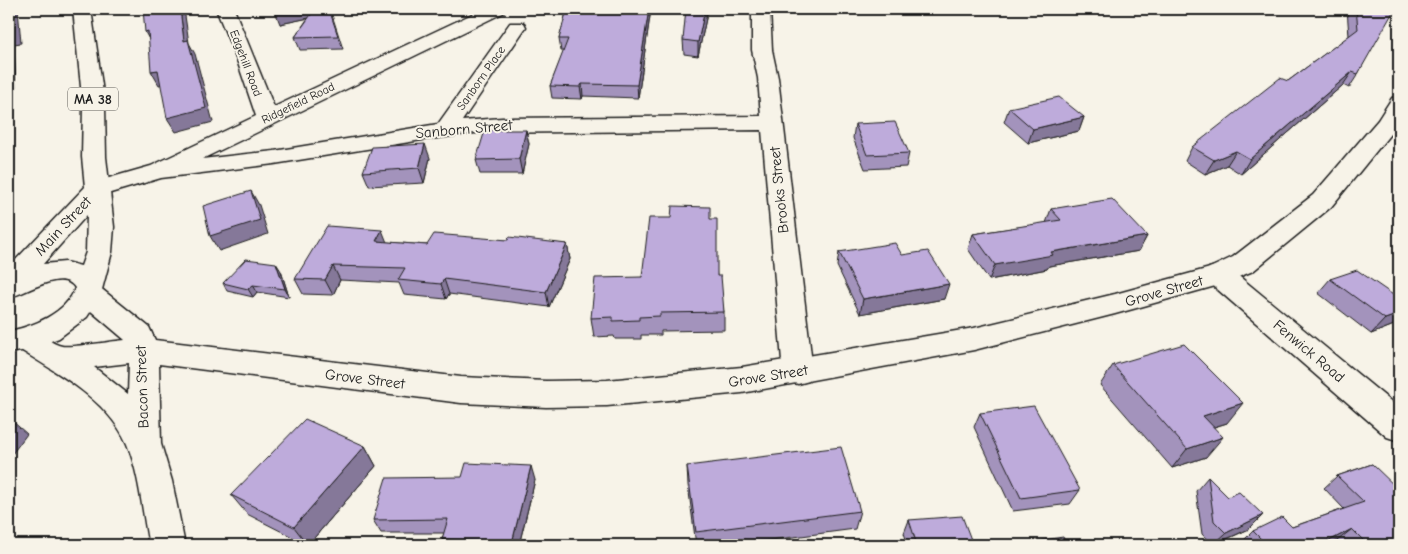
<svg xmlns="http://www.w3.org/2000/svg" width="1408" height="554" viewBox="0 0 1408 554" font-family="'Comic Neue',sans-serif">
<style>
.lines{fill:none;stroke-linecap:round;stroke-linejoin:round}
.street-casing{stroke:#1c1c1c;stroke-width:3}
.secondary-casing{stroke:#1c1c1c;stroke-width:3}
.primary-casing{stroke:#1c1c1c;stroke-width:3}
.street{fill:#f7f3e8;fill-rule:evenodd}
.secondary{fill:#f7f3e8;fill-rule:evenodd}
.primary{fill:#f7f3e8;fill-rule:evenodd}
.wall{fill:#a393bc;stroke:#1c1c1c}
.shaded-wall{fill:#857899;stroke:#1c1c1c}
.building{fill:#beabdb;stroke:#1c1c1c}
.labels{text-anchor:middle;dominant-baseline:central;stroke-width:4;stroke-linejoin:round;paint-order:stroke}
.far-street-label{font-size:12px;fill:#1c1c1c;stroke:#f7f3e8}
.shield{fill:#f7f3e8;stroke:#5e5c59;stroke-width:1}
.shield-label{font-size:14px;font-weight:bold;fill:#1c1c1c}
.street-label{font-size:15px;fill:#1c1c1c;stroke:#f7f3e8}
</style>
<rect width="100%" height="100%" fill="#f7f3e8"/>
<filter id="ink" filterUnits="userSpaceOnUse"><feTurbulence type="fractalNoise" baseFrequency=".02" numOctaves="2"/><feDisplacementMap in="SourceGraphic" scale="10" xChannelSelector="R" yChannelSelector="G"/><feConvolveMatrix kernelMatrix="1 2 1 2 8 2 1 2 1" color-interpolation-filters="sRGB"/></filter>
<g filter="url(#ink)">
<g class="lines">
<g class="street-casing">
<path id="street" d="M216,9h18l40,98 209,-98h23l-3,4 -301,146 72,-8 164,-27 72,-101h14l2,4 -64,94 40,-3 259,-2 -3,-38 -6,-28v-41h18l2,41 6,28 35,294 -4,9 -11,3 -11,-3 -4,-9 -21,-242 -287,3 -53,7 -148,24 -113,14 -64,19 -9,-3 -3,-5 3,-5 63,-18 105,-50 -18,-53z
M1219,265l10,3 170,140v33l-12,-4 -178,-155 -4,-7 4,-7z"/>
</g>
<g class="secondary-casing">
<path id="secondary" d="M1399,96v27l-68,84 -78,64 -34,14 -104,29 -141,36 -232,43 -135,13 -61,1 -85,-4 -302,-39 2,80 11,37 13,64h-36c-7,-33 -9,-69 -22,-101 -19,-45 -72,-72 -111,-97l-4,-8 4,-8c25,-8 27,11 46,15 9,2 51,-5 63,-6l-47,-40 -4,-7 4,-7 10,-3 10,3 51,41 6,13 306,37 85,4 61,-1 135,-13 232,-39 141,-34 95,-26 23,-11 80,-62 65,-75 14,-22zM129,363l-1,31 -34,-27z"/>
</g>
<g class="primary-casing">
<path id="primary" d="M73,9h18l14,97 1,51 8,70 -2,25 -12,45 -13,20 -28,21 -32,12 -18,3v-22c23,-4 58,-18 66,-43 -13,-21 -50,7 -66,9v-30l76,-80 -3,-30 1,-51zM87,215l-1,37 -5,14 -16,-4 -22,2z"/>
</g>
<use href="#street" class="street"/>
<use href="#secondary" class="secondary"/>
<use href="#primary" class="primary"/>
</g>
<path class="wall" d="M330,9l13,40 -43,1 -5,-13 13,-19 -28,6z
M567,9h84l-13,89 -55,-2 -1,3 -30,-1 -2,-12 14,-35h-3l-2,-12z
M708,9l-10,47 -14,-2 -1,-14z
M1347,9h45l-34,65 -9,14 -6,-3 -102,89 -14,-9 -22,9 -20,-13 7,-14 96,-66 61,-45z
M1009,108l75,9 -5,14 -51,12 -24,-21z
M855,124l54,29 -3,14 -41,2 -12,-31z
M526,130l3,14 -7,30h-42l-4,-14z
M430,158l-6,25 -55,3 -6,-14z
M1051,209l96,27 -8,15 -90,15 -2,3 -58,11 -21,-31 5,-15 73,-11z
M671,218l39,1 7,57 7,36v18l-63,1v4h-20v4h-26l-1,-3 -20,1 -3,-19 51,-41z
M508,240l59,4 3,15 -21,48 -100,-13 -3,5 -42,-4 -5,-12 -59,-3 -7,15 -30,-1 -8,-15 91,-37 41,3z
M839,252l63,3 42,44 -84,15 -23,-48z
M1399,253v7l-3,-3z
M281,271l8,26 -32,-5 -4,5 -26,-6 -4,-8z
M1330,279l69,20v24l-28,11 -53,-41z
M1113,365l114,58 -13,4 -8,30 -34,11 -72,-83z
M980,413l100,77 -10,14 -57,7 -39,-84z
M365,446l11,20 -68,79 -61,-31 -16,-19z
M1372,464l27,81h-58l-4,-4 -9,4h-85l-2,-2 12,-12 39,-4 52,-18 -20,-21 13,-12z
M687,466l173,45 -5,18 -123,16h-36l-8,-60z
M1208,477l20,20 35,18 -14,14 -35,16h-2l-10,-11 -6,-43z
M535,480l-16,65h-74l-3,-6 2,-6h-63l-8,-13z
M909,520l64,25h-65l-4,-12z"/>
<path class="shaded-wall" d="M11,9h7l3,34 -7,1 2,48 -7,2v-64z
M180,9h4l5,34 6,11 18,68 -37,10 -9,-14 17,-77z
M285,9h37l2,6 -44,9 -5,-13z
M649,9h2l-13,89 -1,-13z
M705,9h3l-10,47v-14z
M148,31l4,14 -7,-13z
M158,70l8,14 -7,1 -8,-14z
M1352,72l-9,13 -102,89 9,-15z
M582,84l1,12 -1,3 -2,-12z
M1084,117l-5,14 -51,12 5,-14z
M526,130l3,14 -7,30 -3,-15z
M425,144l5,14 -6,25 -5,-15z
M1236,151l-9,14 -22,9 9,-14z
M251,191l8,14 9,29 -49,17 -9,-15z
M9,203l3,4 -3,2z
M382,230l6,15 -12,-4z
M1147,236l-8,15 -90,15 -2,3 -58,11 6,-15 56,-13z
M567,244l3,15 -21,48 -3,-15z
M276,263l5,8 8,26 -4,-8z
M333,266l7,14 -7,15 -8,-15z
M444,279l5,15 -3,5 -5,-15z
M949,284l-5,15 -84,15 3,-15z
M253,285l4,7 -4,5 -5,-8z
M1399,314v9l-28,11 14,-15z
M1243,403l-16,20 -39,12 15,-19z
M11,420l16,14 -18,24v-35z
M1223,437l-17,20 -34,11 15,-19z
M365,446l11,20 -68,79 -14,-18z
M531,466l4,14 -16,65h-6l-1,-2z
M1263,515l-14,14 -36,16 13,-12z
M1352,529l-15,12 -9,4h-7z
M9,541l6,4h-6z"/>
<path class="building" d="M9,9h2l1,21h-3z
M143,9h37l4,32 4,-1 18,68 -39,10 -9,-48 -7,1 -3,-40 -3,1z
M274,9h11l-10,2z
M315,9h14l9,27 -43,1z
M567,9h82l-12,76 -55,-1 -2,3 -30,-1 18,-47h-9z
M686,9h19l-7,33 -15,-2z
M1356,9h36l1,3 -35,62 -6,-2 -102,87 -14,-8 -22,9 -22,-13 88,-69 8,3 70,-52z
M1059,97l25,20 -51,12 -24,-21z
M895,122l14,31 -42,2 -12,-31z
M485,130h41l-7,29 -43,1z
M425,144l-6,24 -56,4 9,-25z
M251,191l9,29 -50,16 -7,-30z
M1112,199l35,37 -96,16 2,3 -58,10 -22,-31 88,-14 -10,-11z
M672,206l38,1v12h7v57h4l3,36 -64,1v3l-21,1v3l-26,1v-4l-22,1 4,-40 47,-1 7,-59h22z
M327,226l55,4 -6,11 51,4 7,-11 74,6 1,-3 58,7 -21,48 -102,-13 -3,5 -43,-4 7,-12 -72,-2 -8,14 -30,-1z
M895,243l7,12 26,-4 21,33 -86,15 -24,-47z
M246,259l30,4 9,26 -32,-4 -5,4 -25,-6z
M1357,270l42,29v15l-14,5 -55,-40z
M1184,344l59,59 -40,13 20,21 -36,12 -74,-84z
M1034,406l46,84 -59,8 -41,-85z
M305,419l60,27 -71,81 -63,-32z
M841,447l19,64 -164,21 -9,-66z
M466,463l65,3 -19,77 -70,-4 6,-20 -75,1 13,-42 76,-1z
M1372,464l27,26v55h-31l-16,-16 -31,16h-54l-14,-14 29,-14 10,10 72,-25 -27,-26z
M1208,477l20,20 11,-5 24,23 -37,18 -12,-12z
M962,516l11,29h-56l-8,-25z
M1063,537l4,8h-50v-1z"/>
</g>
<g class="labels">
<g class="far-street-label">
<text transform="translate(246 63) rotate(69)">Edgehill Road</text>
<text transform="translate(481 78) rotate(-55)">Sanborn Place</text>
<text transform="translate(298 103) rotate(-26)">Ridgefield Road</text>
</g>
<rect class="shield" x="68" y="87.5" width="50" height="23" rx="4"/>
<g class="shield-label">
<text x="93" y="99">MA 38</text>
</g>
<g class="street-label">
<text transform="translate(464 129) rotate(-5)">Sanborn Street</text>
<text transform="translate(779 190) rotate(-96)">Brooks Street</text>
<text transform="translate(63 226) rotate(-47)">Main Street</text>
<text transform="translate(1164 291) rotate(-16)">Grove Street</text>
<text transform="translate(1309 351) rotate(40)">Fenwick Road</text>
<text transform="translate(768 376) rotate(-9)">Grove Street</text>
<text transform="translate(365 379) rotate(7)">Grove Street</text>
<text transform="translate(142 387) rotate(-92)">Bacon Street</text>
</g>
</g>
<rect width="1408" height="554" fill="none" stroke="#f7f3e8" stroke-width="30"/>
<rect x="15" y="15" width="1378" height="524" fill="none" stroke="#1c1c1c" stroke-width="2" filter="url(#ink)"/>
</svg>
